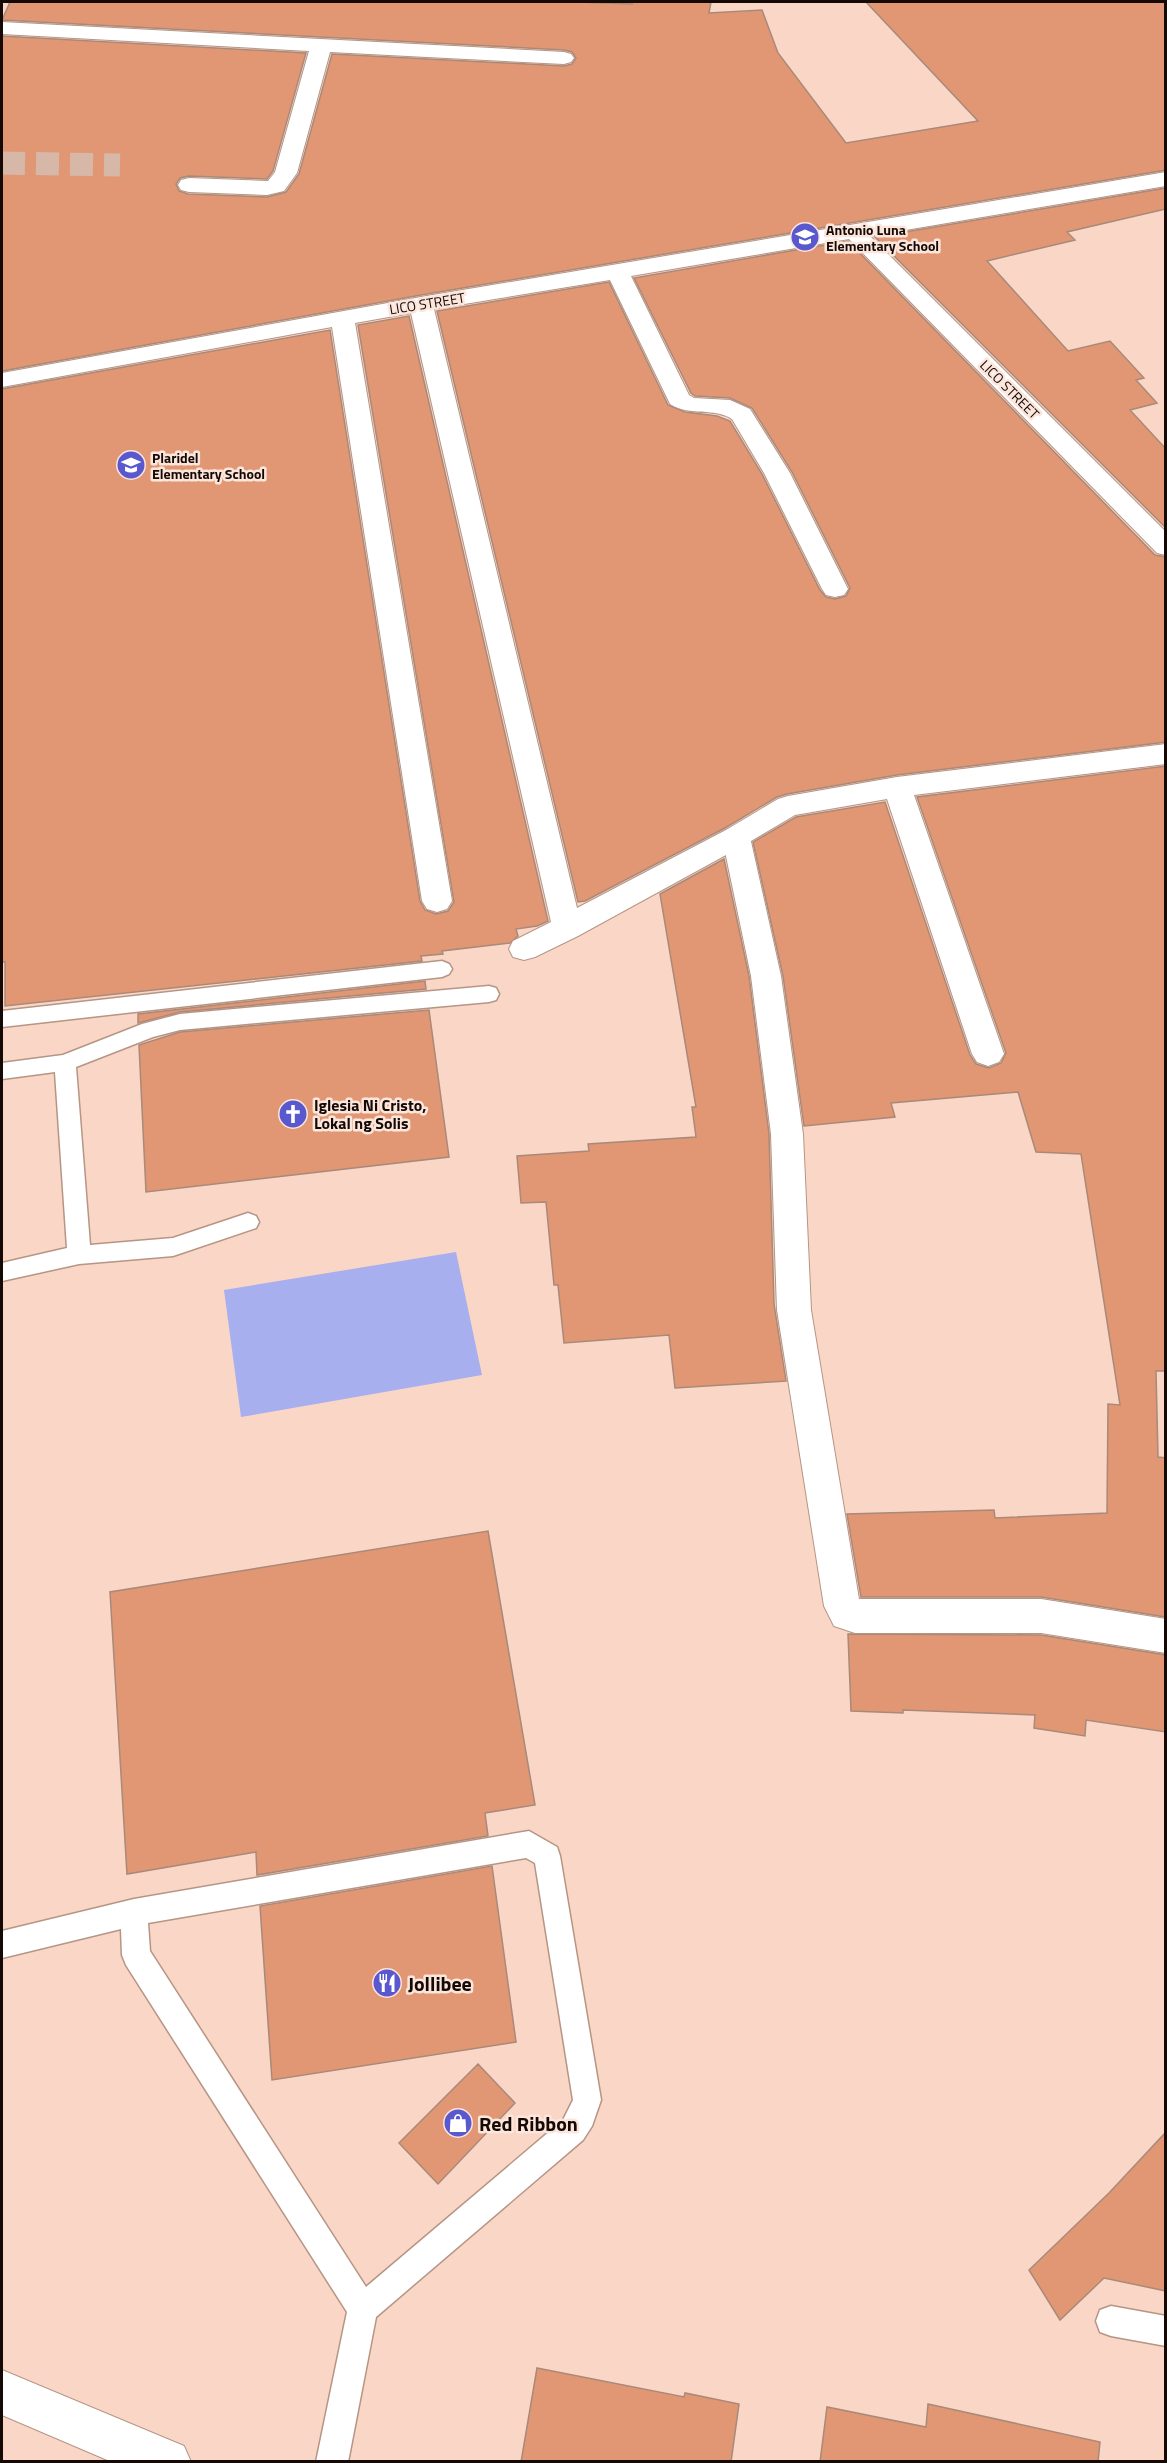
<svg xmlns="http://www.w3.org/2000/svg" width="1167" height="2463" viewBox="0 0 1167 2463" font-family="'Titillium Web',sans-serif">
<style>
.green{fill:#a7afef}
.building{fill:#e19773;stroke:#a98979;stroke-width:1.5}
.lines{fill:none;stroke-linecap:round;stroke-linejoin:round}
.pedestrian-tunnel{stroke:#d7b7a8;stroke-width:23;stroke-dasharray:23 11;stroke-linecap:butt}
.service-casing{stroke:#b69585;stroke-width:3}
.pedestrian-casing{stroke:#b69585;stroke-width:2}
.minor-casing{stroke:#b69585;stroke-width:2}
.secondary-casing{stroke:#b69585;stroke-width:2}
.service{fill:#fff;fill-rule:evenodd}
.pedestrian{fill:#fff;fill-rule:evenodd}
.minor{fill:#fff;fill-rule:evenodd}
.secondary{fill:#fff;fill-rule:evenodd}
.labels{text-anchor:middle;dominant-baseline:central;stroke-width:5;stroke-linejoin:round;paint-order:stroke}
.far-poi-label{font-size:14px;font-weight:bold;fill:#140905;stroke:#fce6dc;text-anchor:start}
.far-street-label{font-size:14px;fill:#140905;stroke:#fce6dc}
.poi-label{font-size:16px;font-weight:bold;fill:#140905;stroke:#fce6dc;text-anchor:start}
.near-poi-label{font-size:20px;font-weight:bold;fill:#140905;stroke:#fce6dc;text-anchor:start}
</style>
<rect width="100%" height="100%" fill="#f9d6c5"/>
<path class="green" d="M456,1252l26,123 -241,42 -17,-127z"/>
<path class="building" d="M10,2h567l55,2v-2h79l-2,11 53,-3 16,43 68,90 132,-22 -112,-119h300v168l-745,125 -419,76v-335l304,17 -33,118 -6,8 -78,-3 -9,2 -4,6 3,7 9,3 79,3 19,-5 13,-18 33,-120 232,12 8,-2 4,-6 -4,-6 -8,-2 -562,-30z
M1166,188v21l-99,23 8,8 -88,21 81,90 42,-10 34,37 -8,2 21,23 -27,7 36,39v79l-291,-291z
M848,241l307,314 11,2v185l-269,33 -110,19 -10,3 -52,31 -140,73 -7,1 -141,-591 172,-29 59,123 17,7 32,4 13,5 32,53 58,116 6,7 9,2 11,-3 4,-8 -58,-116 -40,-64 -22,-10 -35,-2 -4,-3 -57,-115z
M409,316l139,605 -11,5 -21,3 2,7 -8,7 -68,8 1,3 -22,2 1,5 -417,45v-44h-3v-573l328,-59 90,571 5,9 11,4 12,-3 6,-9 -96,-577z
M1166,766v605h-10l2,86 8,1v159l-125,-20h-180l-14,-83 147,-4 1,8 112,-5 1,-109 12,1 -39,-251 -45,-2 -18,-60 -127,11 4,14 -91,9 -21,-150 -30,-134 43,-25 89,-15 85,253 6,9 13,4 12,-5 5,-10 -89,-256z
M724,859l25,117 20,158 5,170 12,77 -111,7 -6,-53 -105,8 -6,-58h-4l-8,-83 -25,1 -4,-47 72,-5 -1,-7 108,-7 -4,-30h4l-36,-213z
M425,981l1,8 -246,23 -42,11v-9z
M429,1010l20,147 -303,35 -7,-147 41,-13z
M488,1531l47,274 -50,8 3,23 -231,39 -1,-23 -129,22 -17,-282z
M848,1634l193,1 125,20v77l-80,-12 -1,16 -51,-8 1,-13 -132,-5v3l-52,-2z
M492,1866l24,176 -244,38 -12,-174z
M478,2064l37,39 -77,81 -39,-41z
M1166,2132v159l-62,-13 -44,42 -31,-50 80,-77z
M537,2368l147,29 1,-4 54,11 -8,58h-210z
M928,2404l172,38 -2,20h-278l7,-55 99,20z"/>
<g class="lines">
<path class="pedestrian-tunnel" d="M2,163l118,2"/>
<g class="service-casing">
<path id="service" d="M442,961l7,3 3,5 -3,5 -7,3 -440,50v-16z
M489,986l7,2 3,6 -3,6 -7,2 -309,28 -27,7 -77,30 14,178 83,-7 75,-25 8,3 3,6 -3,6 -83,28 -94,8 -77,17v-18l65,-15 -12,-176 -53,7v-16l61,-8 79,-31 38,-10z
M529,1831l28,16 3,9 41,244 -9,26 -9,14 -207,177 -28,145h-32l31,-150 -221,-347 -4,-10 -1,-26 -119,29v-27l132,-32zM526,1858l9,5 38,237 -10,20 -197,167 -216,-336 -2,-28z
M1111,2306l55,10v30l-55,-10 -11,-4 -4,-11 4,-11z"/>
</g>
<g class="pedestrian-casing">
<path id="pedestrian" d="M736,827l10,3 4,7 31,139 22,158 8,176 48,289h182l125,20v34l-125,-20h-186l-21,-7 -10,-20 -47,-296 -6,-176 -20,-158 -29,-139 4,-7z"/>
</g>
<g class="minor-casing">
<path id="minor" d="M2,22l562,30 7,2 3,4 -3,4 -7,2 -234,-12 -33,121 -13,18 -17,4 -78,-3 -8,-2 -3,-5 3,-5 8,-2 79,3 7,-9 34,-121 -307,-17z
M1166,172v14l-296,50 296,296v23l-9,-2 -308,-314 -218,37 58,119 5,3 36,2 20,9 40,64 58,116 -4,6 -9,2 -9,-2 -4,-6 -58,-116 -32,-54c-18,-12 -41,-2 -62,-15l-60,-124 -176,29 143,599 149,-78 52,-31 10,-3 109,-19 269,-33v20l-252,31 90,259 -5,8 -11,4 -11,-4 -5,-8 -85,-255 -92,16 -49,29 -168,92 -43,21 -11,3 -11,-3 -4,-8 4,-8 38,-19 -140,-609 -56,10 97,578 -5,8 -10,3 -10,-3 -5,-8 -90,-574 -330,60v-14l419,-76z"/>
</g>
<g class="secondary-casing">
<path id="secondary" d="M2,2370l182,76 7,16h-79l-110,-47z"/>
</g>
<use href="#service" class="service"/>
<use href="#pedestrian" class="pedestrian"/>
<use href="#minor" class="minor"/>
<use href="#secondary" class="secondary"/>
</g>
<defs>
<g id="school-disc" transform="scale(1.5)"><circle r="9.5" fill="#5958cf" stroke="#fce6dc"/><path d="M0-5L7-2L0 1L-7-2ZM-4 1L0 2.5L4 1V4Q0 6-4 4Z" fill="#fff"/></g>
<g id="church-disc" transform="scale(1.5)"><circle r="9.5" fill="#5958cf" stroke="#fce6dc"/><path d="M-1.2-6h2.4v3.5h3.3v2.4h-3.3V6h-2.4V-.1h-3.3v-2.4h3.3Z" fill="#fff"/></g>
<g id="restaurant-disc" transform="scale(1.5)"><circle r="9.5" fill="#5958cf" stroke="#fce6dc"/><path d="M-5-6h1v4h1v-4h1v4h1v-4h1v5L-1.5 .5V6h-2V.5L-5-1ZM5-6V6H3V1.5H1.5Q1.5-4 5-6Z" fill="#fff"/></g>
<g id="shop-disc" transform="scale(1.5)"><circle r="9.5" fill="#5958cf" stroke="#fce6dc"/><path d="M-5-2.5h2.3a2.7 3.5 0 0 1 5.4 0H5L5.5 6h-11ZM-1.5-2.5h3a1.5 2.3 0 0 0-3 0Z" fill="#fff"/></g>
</defs>
<g fill-rule="evenodd">
<use href="#school-disc" x="805" y="237"/>
<use href="#school-disc" x="131" y="465"/>
<use href="#church-disc" x="293" y="1114"/>
<use href="#restaurant-disc" x="387" y="1983"/>
<use href="#shop-disc" x="458" y="2123"/>
</g>
<g class="labels">
<g class="far-poi-label">
<text x="826" y="229">Antonio Luna<tspan x="826" dy="16">Elementary School</tspan></text>
<text x="152" y="457">Plaridel<tspan x="152" dy="16">Elementary School</tspan></text>
</g>
<g class="far-street-label">
<text transform="translate(427 303) rotate(-9)">LICO STREET</text>
<text transform="translate(1010 389) rotate(45)">LICO STREET</text>
</g>
<g class="poi-label">
<text x="314" y="1105">Iglesia Ni Cristo,<tspan x="314" dy="18">Lokal ng Solis</tspan></text>
</g>
<g class="near-poi-label">
<text x="408" y="1983">Jollibee</text>
<text x="479" y="2123">Red Ribbon</text>
</g>
</g>
<rect width="1167" height="2463" fill="none" stroke="#140905" stroke-width="6"/>
</svg>
